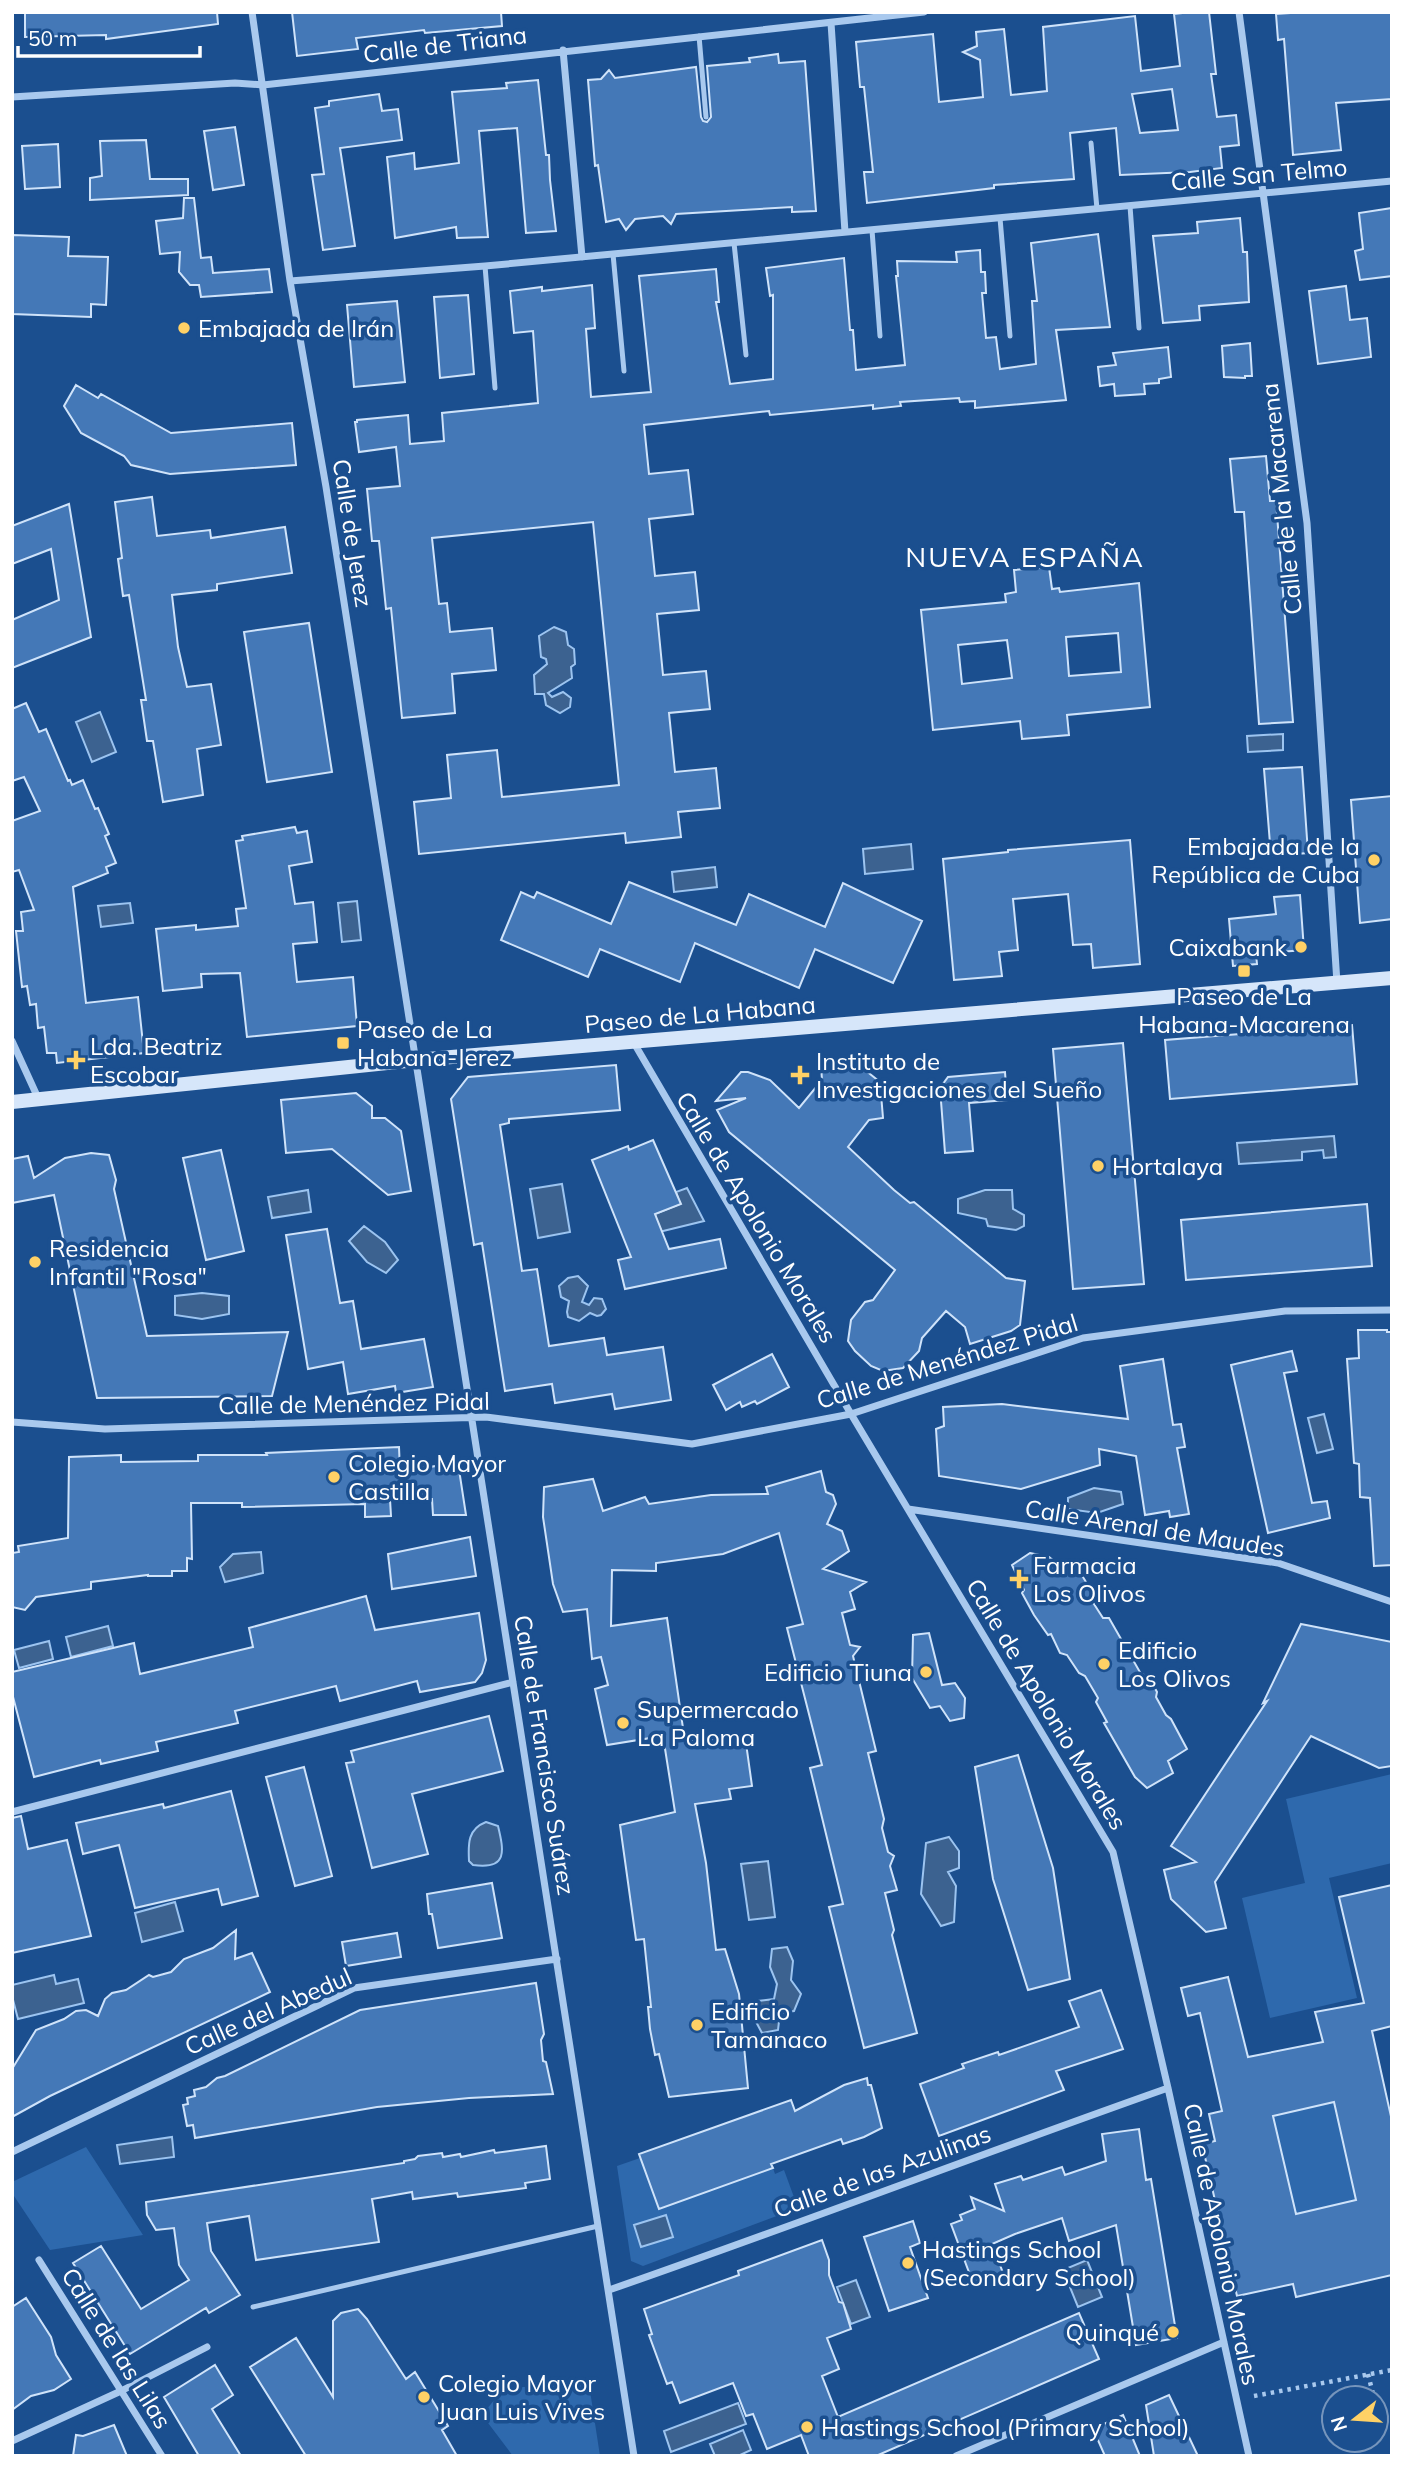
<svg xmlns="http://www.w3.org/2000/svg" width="1404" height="2468" viewBox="0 0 1404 2468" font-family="Mulish,sans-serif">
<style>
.green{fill:#2e69ad}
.water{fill:#3c6290;stroke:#9cc4f0;stroke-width:2}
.building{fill:#4478b7;stroke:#cfe3fa;stroke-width:2;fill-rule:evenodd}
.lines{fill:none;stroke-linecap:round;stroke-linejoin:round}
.path{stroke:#a9c9ee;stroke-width:4.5;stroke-dasharray:3.5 5;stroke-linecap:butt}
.lane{stroke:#a9c9ee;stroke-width:5}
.street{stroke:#a9c9ee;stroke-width:7}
.secondary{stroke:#d6e6fa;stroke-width:14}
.poi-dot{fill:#ffd166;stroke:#1b4f8f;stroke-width:2.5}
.labels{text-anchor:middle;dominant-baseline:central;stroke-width:7;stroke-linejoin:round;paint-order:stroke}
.street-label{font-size:24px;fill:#fff;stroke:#1b4f8f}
.poi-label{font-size:24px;fill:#fff;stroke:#1b4f8f;text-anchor:start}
.quarter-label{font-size:28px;letter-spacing:2px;fill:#fff;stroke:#1b4f8f}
</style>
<rect width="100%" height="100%" fill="#1b4f8f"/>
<path class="green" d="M1392,1774v89l-63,15 28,120 -87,20 -28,-120 63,-15 -19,-84z
M1334,2102l23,98 -61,14 -23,-98z
M86,2147l57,88 -93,15 -38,-57v-11z
M640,2158l19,51 114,-41 2,6 9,-4 14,38 -155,58 -12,-5 -14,-95z
M589,2384l11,72h-87l-31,-41 22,-27z"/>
<path class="water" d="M554,627l12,5 2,13 6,4 1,15 -4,3 1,11 -24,15 4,4 11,-5 8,6 -1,9 -10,6 -14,-8 -2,-11h-9l-1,-19 13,-11 -1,-5 -5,-2 -2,-21z
M100,712l16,40 -24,10 -16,-40z
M1283,734v16l-35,2 -1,-16z
M911,844l2,25 -48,5 -2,-25z
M715,867l2,20 -43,5 -2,-20z
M357,901l4,39 -19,2 -4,-39z
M130,903l3,20 -32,4 -3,-21z
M1334,1136l2,21 -12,1 -1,-8 -21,2v8l-63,4 -2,-21z
M562,1184l8,48 -32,6 -8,-49z
M687,1188l17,33 -45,11 -4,-18 25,-10 -4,-12z
M308,1190l3,22 -39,6 -4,-21z
M985,1190h27l1,19 11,6v11l-8,4 -28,-4 -2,-7 -28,-6v-14z
M364,1226l21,16 13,18 -12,13 -19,-11 -18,-21z
M578,1276l10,10 -6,16 7,3 5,-7 8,1 4,10 -5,6 -4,1 -7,-3 -11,8 -11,-4 -1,-5 2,-11 -8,-4 -2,-11 9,-8z
M202,1293l27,3v18l-27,5 -27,-4v-19z
M1324,1414l9,35 -16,4 -9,-35z
M1094,1488l27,4 2,12 -26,9 -29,-4v-11z
M261,1552l2,21 -38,9 -5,-15 13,-13z
M108,1626l5,20 -42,11 -5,-20z
M49,1641l4,18 -34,9 -5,-18z
M486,1822l12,4c6,25 10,44 -25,39l-4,-4c-1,-18 -1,-32 17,-39z
M949,1837l10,14v17l-11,4 8,14 -2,36 -13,4 -20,-32 5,-51z
M768,1861l7,56 -26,3 -8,-56z
M175,1902l8,29 -41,11 -7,-29z
M787,1947l6,14 -2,19 10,14 -7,17 -14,2 -2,17 -16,3 -8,-15 4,-17 16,-2 3,-15 -7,-17 2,-18z
M54,1975l2,9 22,-5 6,24 -66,16 -6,-23v-11z
M172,2137l2,20 -54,7 -3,-19z
M666,2215l7,22 -32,10 -7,-22z
M1087,2260l15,37 -24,10 -15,-37z
M856,2280l14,37 -19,7 -14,-37z
M738,2403l8,21 -75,28 -7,-21z
M743,2430l8,20 -13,6h-23l-5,-12z"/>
<path class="building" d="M25,12h192l1,12 -112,15v-4l-81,2z
M292,12h209l1,14 -77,7 -1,-3 -68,8 2,11 -61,7z
M1191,12h18l7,62h-5l6,43 19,-2 3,30 -19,2 2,21 -32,4 -70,3 -4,-47 -46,5 4,46 -80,6v3l-127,15 -3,-31h9l-9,-85h-4l-4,-45 77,-8 6,68 44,-5 -3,-37 -17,-8 14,-6 -1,-14 28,-3 7,66 36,-4 -4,-64 92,-11 6,55 39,-5 -6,-52zM1172,89l6,41 -38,3 -8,-39z
M1305,12h87v87l-56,4 5,47 -48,5 -9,-116 -6,1 -2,-26z
M778,54l1,9 26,-2 11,150 -24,1v-5l-116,7 -5,10 -8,-8 -28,3 -9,11 -7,-11 -13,3 -8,-57 -3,1 -7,-86 13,-1 8,-9 6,8 81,-11 5,50 2,4 4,1 4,-5 -4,-51 43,-4 -1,-4z
M538,80l8,75h3l1,25 6,51 -30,2 -9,-105 -38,3 9,106 -31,1 -1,-11 -61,11 -8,-81 27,-4 1,16 44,-6 -7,-71 55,-4 -1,-5z
M379,94l3,17 16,-2 4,31 -62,8 15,98 -32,4 -11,-75 12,-1 -9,-66 14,-2v-5z
M235,127l9,58 -31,5 -9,-59z
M146,140l4,39h38v16l-98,5v-22l12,-2 -2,-35z
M58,144l2,43 -35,2 -3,-43z
M184,198h10l7,60 10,-1 2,16 56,-4 3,23 -71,5 -2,-12h-9l-11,-13 1,-20 -20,2 -4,-33 27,-3z
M1392,208v68l-32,4 -5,-29 8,-2 -4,-36z
M1240,218l3,34h4l2,50 -50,4 1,14 -37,3 -10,-87 45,-3 -1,-11z
M1098,234l12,93 -54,3 10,70 -91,8v-7l-15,1 -1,-4 -59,4 1,4 -28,3v-4l-103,10 -1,-4 -125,14 5,49 39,-4 5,44 -44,5 6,57 40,-4 4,38 -42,4 6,61 43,-4 4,38 -41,4 6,59 41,-4 4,40 -42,4 3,25 -55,6 -1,-10 -206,21 -5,-52 37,-4 -4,-43 50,-5 5,47 117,-12 -26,-263 -161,16 7,66 8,-1 3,29 42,-4 4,42 -44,4 3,39 -53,5 -11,-110 -5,1 -7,-68h-7l-5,-52 33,-3 -4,-39 -37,5 -4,-30h2v-2l51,-5 2,29 34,-3 -2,-28 96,-10 -5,-72 -19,2 -4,-42 32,-4v4l50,-6 3,43 -9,1 5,68 60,-5 -12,-116 77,-7 3,33h-3l14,82 43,-5v-84l-3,1 -4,-28 78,-10 6,72h3l3,40 49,-5 -9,-89h2l-1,-15 60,1 -1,-10 24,-2 1,22h4l1,21h-4l4,45 10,-1 4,32 36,-5 -4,-63h5l-6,-58z
M12,235l57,2 -1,19 40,1 -2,48 -15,-1v13l-79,-3z
M1346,286l4,34 17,-2 4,39 -53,7 -9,-73z
M468,295l6,79 -34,4 -6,-81z
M397,301l8,81 -51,5 -7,-82z
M1250,343l2,33h-7v2l-21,-1 -2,-31z
M1168,347l3,30 -12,2v4l-15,1 1,10 -30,2 -1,-12 -14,2 -2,-19 18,-2 -3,-12z
M76,385l22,13 3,-4 70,39 121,-10 4,42 -126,9 -39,-9 -7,-9 -43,-23 -17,-27z
M1266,456l4,45h6l17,221 -34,2 -15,-212h-9l-5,-53z
M152,497l5,39 53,-6 1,8 74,-11 7,46 -75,11v6l-45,5 6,52 9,40 24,-3 10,61 -24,4 6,46 -40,7 -10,-61h-6l-6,-41h5l-17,-105 -6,1 -5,-37 4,-1 -7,-56z
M69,504l22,133 -79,31v-48l47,-20 -8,-51 -39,15v-38z
M1049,567l3,22 7,-1 1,4 79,-9 11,124 -83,8 2,20 -47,4 -2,-18 -87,9 -12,-120 85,-8 -1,-8 11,-2 -2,-22zM1118,633l3,39 -52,4 -3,-39zM1007,640l5,38 -50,6 -4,-39z
M309,623l23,149 -65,10 -23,-150z
M26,703l13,29 7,-3 22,52 2,-1 2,5 11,-5 12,29 3,-1 11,26 -4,2 11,27 -10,4 2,6 -35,14 13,116 52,-6 6,56 -87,10 -1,-10h-9l-3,-26 -6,1 -2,-24 -6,1 -3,-19 -5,1 -6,-56h7l-2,-19 13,-2 -15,-40 -7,2v-51l28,-10 -16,-34 -12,4v-72z
M1302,767l6,86 -37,3 -7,-87z
M1392,796v123l-32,4 -9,-123z
M295,827l2,6 10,-2 5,31 -23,4 6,38 18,-2 4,40 -24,2 4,38 56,-5 4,49 -110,11 -7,-64 -39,1 1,13 -39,4 -7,-62 40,-4v5l42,-4 -2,-17 10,-1 -10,-67 7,-1 -1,-4z
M1130,840l10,124 -47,4 -2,-24 -18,1 -5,-51 -55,5 5,51 -19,2 3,24 -48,4 -11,-121 65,-7v-2z
M629,882l107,43 13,-31 76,33 18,-44 79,38 -29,62 -78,-34 -16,39 -104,-45 -15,39 -80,-33 -12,28 -87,-37 20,-48 13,6 3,-6 74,32z
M1300,895l4,55 -48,4 1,10 -24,2 -4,-47 47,-5 -2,-17z
M1352,1025l5,59 -187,15 -5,-59z
M1123,1043l21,241 -71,5 -20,-240z
M855,1062l25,20 3,36 -14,2 -21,27 46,43 16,13 4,-1 92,76 19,3 -5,44 -9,6 -41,13 -5,-17 -19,-16 -24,27 -3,13 -16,17 -20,3 -12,-5 -16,-15 -7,-10 3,-21 14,-18 8,-2 22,-30 -166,-138 -12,-22 29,-12 -30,3 25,-29h7l22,8 29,28 23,-28 -1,-14z
M616,1065l4,45 -111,9v4l-9,2 22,146 15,-2 12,77 55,-8 3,17 56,-8 8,53 -56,9 -3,-15 -57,9 -3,-19 -47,7 -23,-148 -8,2 -23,-146 17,-22z
M1005,1072l2,28 -38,3 4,48 -28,2 -5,-65 8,-11z
M356,1093l16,13v12h13l16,13 10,60 -23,4 -56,-46 -46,4 -5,-53z
M653,1140l28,64 -26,10 14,35 51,-10 6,29 -101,21 -7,-29 13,-3 -39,-97 36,-14 1,4z
M221,1150l23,101 -38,9 -23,-102z
M91,1153l18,2 7,25 -2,9 33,147 141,-4 -16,64 -175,2 -43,-203 -42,8v-44l16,-3 6,22 31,-20z
M1367,1204l5,62 -186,14 -5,-60z
M327,1229l13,74 13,-2 8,48 63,-10 9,48 -37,6 -1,-7 -47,8 -5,-32 -35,7 -22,-134z
M1358,1330h29v2h5v233l-18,1 -4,-68 -10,-1 -1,-33 -5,-1 -7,-104 12,-1z
M1292,1351l5,20 -13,2 28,130 15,-2 3,17 -62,15 -37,-168z
M772,1354l17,33 -32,17 -2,-3 -13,6 -2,-5 -14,8 -13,-25z
M1163,1359l10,66 8,-1 4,23 -8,1 12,66 -19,3 -1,-6 -24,4 -9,-59 -37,-7 1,16 -79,24 -82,-13 -3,-47 8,-3 -1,-19 59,-3 126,15 -8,-53z
M399,1447l1,24 58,-8 8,52h-33l-1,-16h-42l1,17 -26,1v-13l-123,3v-4h-51l1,56 -5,-1v13h-15v5h-24v-1l-57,7v7l-55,8 -11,13 -13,-3v-54l7,-1 -1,-6 50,-8 1,-81 52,-2v7l77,-1v-6h69l-1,-2z
M821,1471l5,21 7,3 3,9 -9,20 15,7 7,20 -26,18 43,13 -16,10 5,17 -13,4 8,32 10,2 -7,9 23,95 -8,2 16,66 -2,9 6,24 6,4 -4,10 7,24 -12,3 9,37 -2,5 25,98 -53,15 -35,-141 14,-3 -33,-136 12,-3 -35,-137 16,-4 -24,-91 -56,21 -67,9v8l-44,-1 -1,56 56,-8 18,124 36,-4 2,7 23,-2 6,43 -23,3 2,10 -36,5 11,59 10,87 9,-1 14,45 9,94 -79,9 -10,-43 -4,1 -5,-26 -2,-22h3l-7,-68 -8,1 -16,-115 55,-13 -12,-76 -56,9 -12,-56 13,-4 -7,-28 -9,2 -5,-50 -24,3 -10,-28 -10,-67 1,-30 49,-8 10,32 42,-14 4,7 62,-9 57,-1 -2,-7z
M470,1537l6,39 -84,13 -4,-35z
M1030,1553l19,4 11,9h10l8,3 13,21 1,11 11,17h6l32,56 7,2 9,16 -1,5 10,18 5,4 16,30 -19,12 5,12 -26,15 -12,-11 -31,-54 3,-1 -11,-20 2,-4 -13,-22 -6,-3 -12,-18 -7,-2 -9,-19 -3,1 -14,-20 -12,-22 2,-3 -12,-25z
M366,1596l9,34 104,-17 7,47 -4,13 -7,9 -55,10 -3,-11 -77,20 -4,-15 -101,25 3,12 -82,19 2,9 -57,13 -1,-4 -66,17 -22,-84v-21l122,-29 6,31 113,-27 -4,-19z
M1301,1624l91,18v124l-13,2 -68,-32 -96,146 11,46 -20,4 -35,-33 -7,-29 32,-8 -25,-16 96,-145 -4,2z
M929,1633l13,52 13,-2 10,15 -1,20 -14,3 -10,-15 -10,2 -18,-30 1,-43z
M489,1716l14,55 -91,23 16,60 -56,14 -26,-105 8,-1 -3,-11z
M1018,1755l35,113 17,111 -42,11 -35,-111 -18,-112z
M304,1767l28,109 -37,10 -29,-109z
M231,1791l27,105 -36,9 -4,-16 -83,19 -16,-63 -36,9 -7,-31 87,-19 1,4z
M21,1816l7,33 39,-9 24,96 -79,17v-135z
M492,1883l10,55 -64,10 -6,-34h-3l-2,-20z
M1392,1885v141l-20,5 20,90v154l-96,22 -3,-13 -56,12 -35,-152 13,-3 -6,-27 13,-3 -22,-98 -12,3 -7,-28 47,-11 20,80 75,-15 -8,-30 49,-9 -25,-106zM1334,2102l22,98 -60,14 -23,-98z
M236,1930l-1,29 17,-6 18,39 -220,104 -38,21v-48l24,-39 28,-11 12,-8 10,-1 12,6 7,-17 7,-6 14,-3 23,-15 4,2 18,-5 13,-13 29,-11z
M397,1933l4,24 -55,9 -4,-24z
M536,1983l8,51 -3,6 2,21 3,1 2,9 5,23 -84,4 -92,9 -182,31 -2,-13 -6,1 -4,-21 5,-1 -1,-6 8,-2 -1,-6 12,-3 11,-9 8,-2 135,-66z
M1101,1990l22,59 -67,22 8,19 -125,46 -19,-52 44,-16 -2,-4 36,-12 1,3 80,-28 -10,-26z
M867,2078l1,7h3l11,43 -18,9 -21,7 -2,-5 -70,25 2,4 -114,41 -20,-55 152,-54 4,11 49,-26z
M1139,2129l7,51 5,-1 26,159 -41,7 -20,-120 -47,16 -7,-23 -47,16 -23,10 11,29 -30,10 -22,-59 11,-4 -2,-5 15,-6 -4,-12 33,14 -9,-27 26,-8 2,4 39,-13 3,8 41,-14 -4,-27z
M546,2146l4,33 -25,4 1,5 -68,9 -1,-4 -44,6 -1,-7 -40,7 7,43 -123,18 -7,-44 -42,7 4,28 29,44 -31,18 -3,-5 -76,46 -57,-91 28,-17 40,63 48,-29 -10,-15 -5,-37 -18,2 -9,-15 -1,-13 258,-39v-2l11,-2 3,-3 24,-3 1,4 17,-3 1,3 33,-7 1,3z
M913,2221l7,22 -10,4 18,51 -39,13 -25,-74z
M822,2240l7,20v15l10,27 4,1 8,26 -24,9 12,31 -17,7 16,41 241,-104 20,46 -223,97h-67l-8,-21 -34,14 -14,-35 -7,2 -13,-33 -53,20 -8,-21 -5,2 -18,-49 3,-1 -8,-25 95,-34 -1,-4z
M26,2298l25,39 5,18 15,24 -17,11 -23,6 -19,14v-103z
M358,2309l9,10 39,60 9,-7 33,54 -6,4 15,26h-151l-56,-89 46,-29 37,59v-76l8,-8z
M215,2365l18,30 -21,14 29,47h-42l-35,-59z
M1169,2395l29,61h-44l-8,-51z
M1123,2415l17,41h-35l-12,-27z
M114,2425l13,31h-54l3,-21 7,1z"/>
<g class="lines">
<path class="path" d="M1368,2374l6,24
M1254,2396l138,-26
M1376,2407l6,21"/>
<path class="lane" d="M699,36l7,81
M1091,143l6,66
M1130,206l9,122
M1000,218l10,118
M872,230l8,106
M734,243l12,112
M613,254l11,117
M485,266l10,122
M253,2307l345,-81"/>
<path class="street" d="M252,12l38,269 36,206 308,1969
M1239,12l68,511 30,460
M831,23l14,209
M563,50l19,207
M12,97l223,-14 28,2 661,-73
M290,281l195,-15 907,-85
M12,1041l26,57
M634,1043l217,371 262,438 55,236 81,368
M12,1422l93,7 381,-12 206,27 159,-30 232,-76 202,-27 107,-1
M908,1509l370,54 114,39
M12,1812l501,-130
M12,2152l342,-164 203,-29
M39,2260l123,196
M609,2290c187,-65 372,-136 559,-202
M12,2441l109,-50 86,-44
M956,2456l268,-114"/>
<path class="secondary" d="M12,1102l404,-42 976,-82"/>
</g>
<g class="poi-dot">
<circle cx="184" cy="328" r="7"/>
<circle cx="1374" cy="860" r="7"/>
<circle cx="1301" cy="947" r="7"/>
<rect x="1237" y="964" width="14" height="14" rx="3.5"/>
<rect x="336" y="1036" width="14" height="14" rx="3.5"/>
<path d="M72.5 1049.5h7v7h7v7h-7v7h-7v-7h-7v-7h7z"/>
<path d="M796.5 1064.5h7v7h7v7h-7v7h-7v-7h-7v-7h7z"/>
<circle cx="1098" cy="1166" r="7"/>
<circle cx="35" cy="1262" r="7"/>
<circle cx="334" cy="1477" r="7"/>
<path d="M1015.5 1568.5h7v7h7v7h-7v7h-7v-7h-7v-7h7z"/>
<circle cx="1104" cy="1664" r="7"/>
<circle cx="926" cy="1672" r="7"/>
<circle cx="623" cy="1723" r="7"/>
<circle cx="697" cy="2025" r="7"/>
<circle cx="908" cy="2263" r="7"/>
<circle cx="1173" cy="2332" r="7"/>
<circle cx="424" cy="2397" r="7"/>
<circle cx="807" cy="2427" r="7"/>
</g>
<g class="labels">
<g class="street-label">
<text transform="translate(445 44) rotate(-7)">Calle de Triana</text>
<text transform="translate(1259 174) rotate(-5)">Calle San Telmo</text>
<text transform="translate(1281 499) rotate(-96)">Calle de la Macarena</text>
<text transform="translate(353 533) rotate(81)">Calle de Jerez</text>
<text transform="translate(700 1014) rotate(-5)">Paseo de La Habana</text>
<text transform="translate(757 1217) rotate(59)">Calle de Apolonio Morales</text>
<text transform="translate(947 1361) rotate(-17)">Calle de Menéndez Pidal</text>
<text transform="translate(354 1403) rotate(-1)">Calle de Menéndez Pidal</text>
<text transform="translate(1155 1528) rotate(9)">Calle Arenal de Maudes</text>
<text transform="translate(1047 1704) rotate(59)">Calle de Apolonio Morales</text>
<text transform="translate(545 1755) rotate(81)">Calle de Francisco Suárez</text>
<text transform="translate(268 2011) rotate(-24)">Calle del Abedul</text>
<text transform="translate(882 2171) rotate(-20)">Calle de las Azulinas</text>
<text transform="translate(1222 2244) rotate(78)">Calle de Apolonio Morales</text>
<text transform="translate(117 2348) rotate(58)">Calle de las Lilas</text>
</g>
<g class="poi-label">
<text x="198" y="328">Embajada de Irán</text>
<text x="1360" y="846" text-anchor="end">Embajada de la<tspan x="1360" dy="28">República de Cuba</tspan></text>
<text x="1287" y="947" text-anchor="end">Caixabank</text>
<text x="1244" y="996" text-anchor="middle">Paseo de La<tspan x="1244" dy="28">Habana-Macarena</tspan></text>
<text x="357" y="1029">Paseo de La<tspan x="357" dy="28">Habana-Jerez</tspan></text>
<text x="90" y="1046">Lda. Beatriz<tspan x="90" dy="28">Escobar</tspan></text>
<text x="816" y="1061">Instituto de<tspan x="816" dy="28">Investigaciones del Sueño</tspan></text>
<text x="1112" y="1166">Hortalaya</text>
<text x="49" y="1248">Residencia<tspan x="49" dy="28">Infantil "Rosa"</tspan></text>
<text x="348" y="1463">Colegio Mayor<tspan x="348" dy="28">Castilla</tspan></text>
<text x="1033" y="1565">Farmacia<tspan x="1033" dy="28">Los Olivos</tspan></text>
<text x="1118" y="1650">Edificio<tspan x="1118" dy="28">Los Olivos</tspan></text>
<text x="912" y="1672" text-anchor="end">Edificio Tiuna</text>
<text x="637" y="1709">Supermercado<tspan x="637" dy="28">La Paloma</tspan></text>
<text x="711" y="2011">Edificio<tspan x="711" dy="28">Tamanaco</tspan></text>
<text x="922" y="2249">Hastings School<tspan x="922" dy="28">(Secondary School)</tspan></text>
<text x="1159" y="2332" text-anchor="end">Quinqué</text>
<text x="438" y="2383">Colegio Mayor<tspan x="438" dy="28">Juan Luis Vives</tspan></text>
<text x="821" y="2427">Hastings School (Primary School)</text>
</g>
<g class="quarter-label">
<text x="1025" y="556">NUEVA ESPAÑA</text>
</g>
</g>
<rect width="1404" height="2468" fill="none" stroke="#ffffff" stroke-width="28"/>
<g transform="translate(1355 2419) rotate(253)"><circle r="33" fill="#1b4f8f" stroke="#7695bc" stroke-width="2"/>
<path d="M0-5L12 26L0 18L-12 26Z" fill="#ffd166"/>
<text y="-10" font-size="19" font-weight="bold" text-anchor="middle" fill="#ffffff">N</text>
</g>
<path d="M18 46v10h182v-10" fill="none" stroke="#ffffff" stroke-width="3.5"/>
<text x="28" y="46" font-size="21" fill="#ffffff" stroke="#1b4f8f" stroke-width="5" paint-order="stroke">50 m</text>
</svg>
